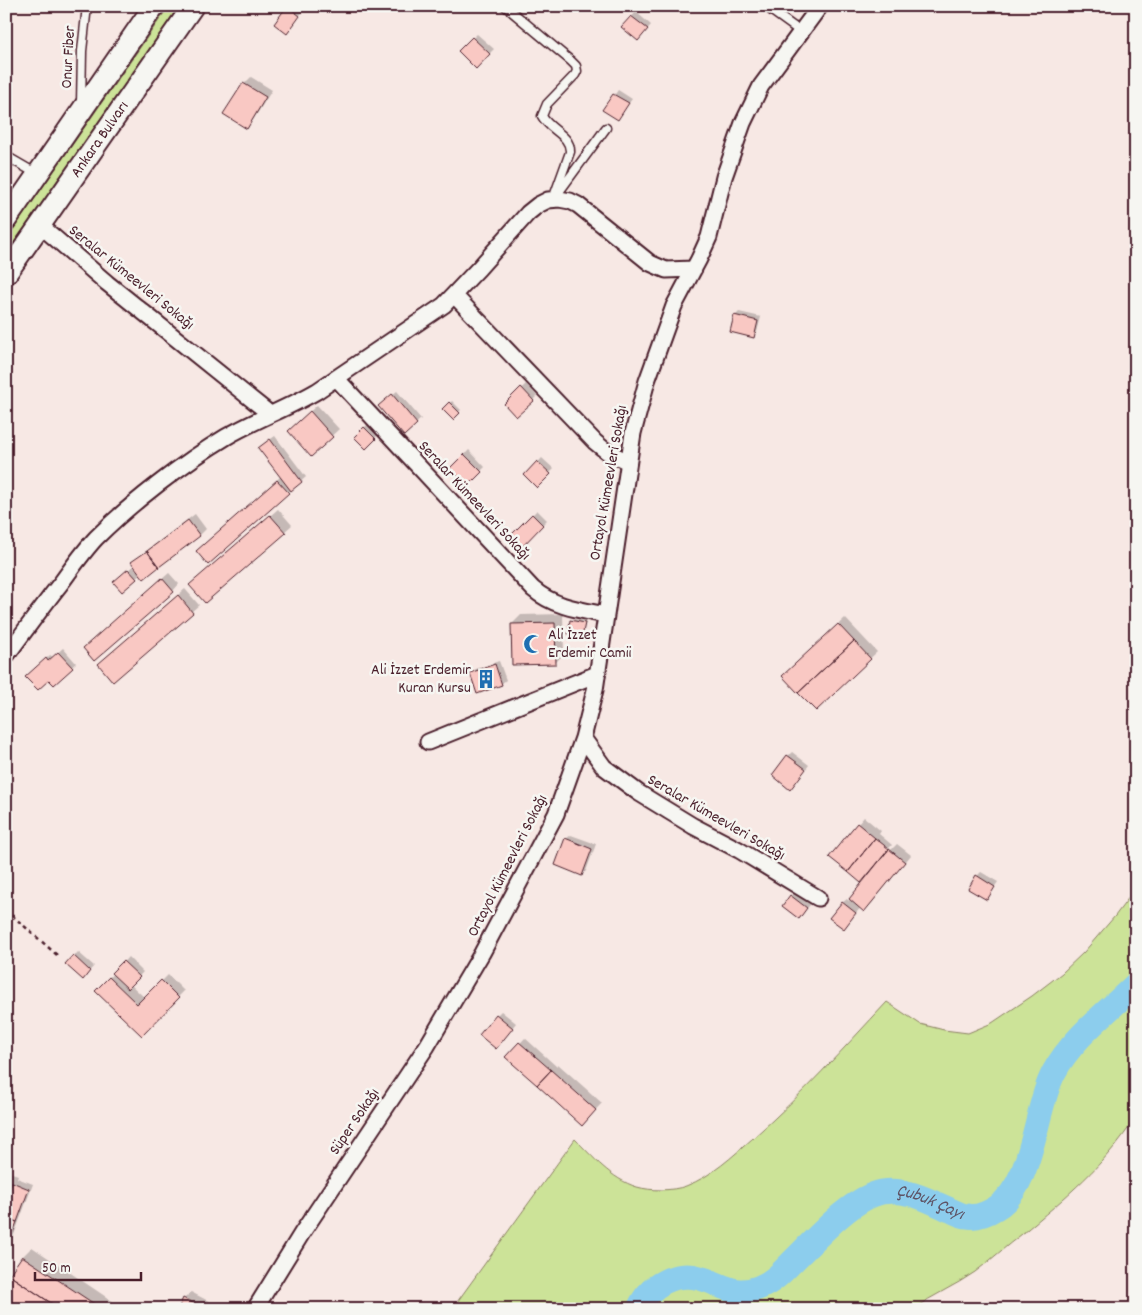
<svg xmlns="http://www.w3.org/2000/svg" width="1142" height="1315" viewBox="0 0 1142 1315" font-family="Dekko,sans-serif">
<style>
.green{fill:#cce398;stroke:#8b8162}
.shadow{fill:#0003}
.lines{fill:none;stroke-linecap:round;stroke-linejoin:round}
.river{stroke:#8ccded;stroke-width:25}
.building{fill:#f9c8c3;stroke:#4a1f2b}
.service-casing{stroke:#4a1f2b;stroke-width:11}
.minor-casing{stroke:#4a1f2b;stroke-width:19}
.secondary-casing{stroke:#4a1f2b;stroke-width:24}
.path{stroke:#4a1f2b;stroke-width:2.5;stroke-dasharray:4 4;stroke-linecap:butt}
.service{stroke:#f6f6f2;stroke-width:8}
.minor{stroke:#f6f6f2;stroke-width:15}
.secondary{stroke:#f6f6f2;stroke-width:20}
.labels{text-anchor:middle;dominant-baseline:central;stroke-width:5;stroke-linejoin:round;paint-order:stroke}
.street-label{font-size:16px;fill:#4a1f2b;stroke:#f6f6f2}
.poi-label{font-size:16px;fill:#4a1f2b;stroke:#f6f6f2;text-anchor:start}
.water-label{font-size:18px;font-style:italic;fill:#5e5365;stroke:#f6f6f2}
</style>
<rect width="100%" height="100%" fill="#f7e8e4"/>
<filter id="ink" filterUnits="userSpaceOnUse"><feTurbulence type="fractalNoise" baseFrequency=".02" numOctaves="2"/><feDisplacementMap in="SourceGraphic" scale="10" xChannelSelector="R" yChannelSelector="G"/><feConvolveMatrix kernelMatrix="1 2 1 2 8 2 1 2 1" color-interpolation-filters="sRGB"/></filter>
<g filter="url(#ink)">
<path class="green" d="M169,6h10l-173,248v-14z
M1136,888v229c-30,47 -72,82 -114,117 -16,12 -31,26 -47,38 -20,14 -42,23 -62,37h-461l123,-170c18,18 36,40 62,48 14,4 35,4 49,-1 26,-10 47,-30 67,-48 48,-42 90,-89 134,-136l33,22 24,6 24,3 24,-10 40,-27 30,-23 22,-21 31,-36z"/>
<path class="shadow" d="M289,6h8l6,5 -12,17 -16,-4z
M636,12l15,13 -9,10 -19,-8z
M477,34l17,15 -18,18 -16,-16z
M251,77l21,13 -19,30 -6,7 -3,-43z
M618,90l14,9 -14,19 -14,-8z
M739,312l22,5 -4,15 -4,5 -18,-21z
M526,384l11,12 -20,20 -12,-12z
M397,391l24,28 -17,15 -20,-32z
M452,401l9,9 -8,8 -9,-9z
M317,405l22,24 -28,26 -15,-30z
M369,423l10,11 -13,13 -11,-10z
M275,436l31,41 -98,86 -4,-18 77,-69 -17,-32z
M469,450l16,17 -17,17 -16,-16z
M542,458l12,11 -17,17 -11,-11z
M278,509l14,16 -87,77 -8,-23z
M537,510l10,10 -28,28 -10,-9z
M195,514l11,15 -6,6 -56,42 -3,-4 -5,5h-17l14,-12 3,4 2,-1 -1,-11z
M169,573l10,11 -6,7 -82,50z
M185,589l14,16 -86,75 -7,-23z
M563,614l1,40 -9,9 -43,-39 9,-9z
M845,618l32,34 -61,57 -32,-33z
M573,619l13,2 -4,14 -11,-14z
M63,648l13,15 -22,20 -5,-5 -22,-1 23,-22 3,2z
M499,661l7,19 -5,4 -29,-11 4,-4z
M792,752l17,13 -15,19 -6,-28z
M864,817l17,14 -2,3 13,11 -3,3 2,2 6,-6 14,11 -40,49 -7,6 -3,-3 -17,21 -2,-25 5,-4 2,2 18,-22 -9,-55z
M571,835l25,9 -10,27 -5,4 -15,-36z
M981,872l17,10 -12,17 -9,-23z
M795,892l16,12 -12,13 -8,-21z
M78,952l16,14 -11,12 -16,-14z
M128,957l15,15 -12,13 14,13 23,-23 16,16 -42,43 -45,-43z
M501,1011l15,12 -16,20 -3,-28z
M525,1038l31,28 2,-2 44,39 -14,15 -81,-61z
M6,1171l12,4 -1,3 16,6 -19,51 -4,4 -4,-23z
M32,1247l92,62h-108l-10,-27 17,-26z
M191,1292l27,14 -1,3h-38l5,-10z"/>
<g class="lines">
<path class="river" id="s1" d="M639,1309c10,-24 36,-38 61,-31 22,6 33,19 58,10 14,-5 23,-15 33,-25 23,-22 60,-65 91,-71 24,-4 46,8 68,18 5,2 12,6 17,6 10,2 21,-3 29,-8 38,-23 38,-99 58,-136 19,-35 54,-60 82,-88"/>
</g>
<path class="building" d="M287,6l13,10 -13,18 -13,-10z
M631,16l17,13 -10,12 -17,-14z
M472,37l18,17 -14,15 -18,-18z
M243,83l23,14 -19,32 -24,-15z
M613,94l16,9 -11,17 -16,-10z
M734,315l24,6 -4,17 -24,-6z
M521,387l13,14 -18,16 -12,-13z
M392,394l25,30 -13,12 -26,-30z
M449,402l11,11 -7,7 -11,-11z
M310,411l23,26 -22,20 -23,-26z
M364,427l12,12 -10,10 -12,-12z
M270,439l32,43 -11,9 -33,-43z
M464,454l18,18 -14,14 -18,-18z
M537,461l14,13 -14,14 -13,-13z
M277,480l12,13 -81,72 -12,-14z
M532,514l11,11 -24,25 -12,-11z
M270,515l16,18 -81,70 -16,-18z
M188,520l12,16 -41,31 -12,-16z
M147,551l12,16 -15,12 -13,-17z
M128,569l9,10 -15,13 -9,-10z
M162,578l12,14 -80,69 -11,-13z
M178,595l15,18 -80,69 -15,-18z
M570,620l15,3 -3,14 -14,-3z
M555,623l1,41 -44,1 -1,-41z
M838,624l16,17 -56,52 -16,-17z
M854,641l17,18 -55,52 -18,-18z
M58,652l15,16 -19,17 -5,-5 -11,10 -13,-13 21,-19 2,3z
M495,664l7,21 -25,9 -7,-21z
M787,755l19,14 -16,21 -18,-15z
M857,823l18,15 -27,34 -19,-15z
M565,838l27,11 -10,27 -27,-11z
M875,838l14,11 -28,34 -13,-11z
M889,849l16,13 -41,50 -15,-13z
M976,875l19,12 -8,13 -19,-11z
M790,895l17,13 -8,11 -17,-13z
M842,902l14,11 -12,16 -15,-11z
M73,955l17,16 -7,9 -18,-16z
M123,961l17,16 -12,12 -17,-16z
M109,977l28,27 24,-24 18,18 -37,38 -47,-45z
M496,1014l17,14 -17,21 -17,-14z
M519,1042l32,28 -14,15 -32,-28z
M551,1070l45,40 -14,16 -45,-41z
M6,1180l6,2 -6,16z
M12,1182l17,7 -12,33 -11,-4v-20z
M6,1218l11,4 -7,18 -4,-1z
M22,1256l80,53h-42l-51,-34z
M9,1275l51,34h-47l-7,-5v-24z
M183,1298l22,11h-27z"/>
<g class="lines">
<g class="service-casing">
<path id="service" d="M505,6l66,55 5,5 1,5 -2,4 -28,29 -5,12c7,14 29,19 28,36l-17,47
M765,6l36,26
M81,104l1,-53 5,-45
M6,156l31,18
M559,192l47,-64"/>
</g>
<g class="minor-casing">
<path id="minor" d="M41,226l66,57 163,131
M454,295l141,147 11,9 22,11
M336,378l197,211c21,18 47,21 73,26
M6,656c18,-24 36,-49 55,-73 11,-15 22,-31 35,-45 35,-35 87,-75 130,-101 29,-17 62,-29 91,-46l127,-86 35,-37 49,-55 10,-8 10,-5 11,-1 11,2 8,4 72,58 16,7 28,-1
M583,738l21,29 35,26 54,33 46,24 79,48
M428,742l169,-68
M255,1309l47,-76 125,-187 55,-93 74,-139 27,-76 12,-48 38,-257 14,-52 27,-75 25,-47 10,-22 15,-60 19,-54 18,-37 59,-80"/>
</g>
<g class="secondary-casing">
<g id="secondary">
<path d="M6,220l148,-214"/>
<path id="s2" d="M6,274l187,-268"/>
</g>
</g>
<path class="path" d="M6,910l51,45"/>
<use href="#service" class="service"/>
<use href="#minor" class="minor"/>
<use href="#secondary" class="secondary"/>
</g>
</g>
<defs>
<g id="mosque-bare" transform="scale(1.5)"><path d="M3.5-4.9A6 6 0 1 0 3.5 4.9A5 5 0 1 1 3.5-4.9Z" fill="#1f6fb2" stroke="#f6f6f2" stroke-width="2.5" paint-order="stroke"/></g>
<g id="building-bare" transform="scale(1.5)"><path d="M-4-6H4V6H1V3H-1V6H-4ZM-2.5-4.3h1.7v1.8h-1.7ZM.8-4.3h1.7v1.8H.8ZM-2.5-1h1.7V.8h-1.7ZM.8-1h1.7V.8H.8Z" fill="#1f6fb2" stroke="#f6f6f2" stroke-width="2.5" paint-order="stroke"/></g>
</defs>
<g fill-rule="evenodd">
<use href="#mosque-bare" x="533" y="644"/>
<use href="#building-bare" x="486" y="679"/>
</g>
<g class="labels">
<g class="street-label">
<text transform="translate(69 57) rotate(-87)">Onur Fiber</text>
<text stroke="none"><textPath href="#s2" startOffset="164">Ankara Bulvarı</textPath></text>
<text transform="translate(131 278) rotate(39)">Seralar Kümeevleri Sokağı</text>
<text transform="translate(609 483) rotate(-80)">Ortayol Kümeevleri Sokağı</text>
<text transform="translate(474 501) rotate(47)">Seralar Kümeevleri Sokağı</text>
<text transform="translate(716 818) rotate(30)">Seralar Kümeevleri Sokağı</text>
<text transform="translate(508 866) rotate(-63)">Ortayol Kümeevleri Sokağı</text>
<text transform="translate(355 1122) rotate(-56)">Süper Sokağı</text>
</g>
<g class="poi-label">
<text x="548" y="635">Ali İzzet<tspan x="548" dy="18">Erdemir Camii</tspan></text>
<text x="471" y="670" text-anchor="end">Ali İzzet Erdemir<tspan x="471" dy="18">Kuran Kursu</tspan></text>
</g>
<g class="water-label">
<text stroke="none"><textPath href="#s1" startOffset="344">Çubuk Çayı</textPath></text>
</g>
</g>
<rect width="1142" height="1315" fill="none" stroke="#f6f6f2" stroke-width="25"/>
<rect x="12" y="12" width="1117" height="1290" fill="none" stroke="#4a1f2b" stroke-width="2" filter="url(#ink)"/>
<path d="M35 1272v8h106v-8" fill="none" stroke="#4a1f2b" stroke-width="2.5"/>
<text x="42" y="1272" font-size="15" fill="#4a1f2b" stroke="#f6f6f2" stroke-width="4" paint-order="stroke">50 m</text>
</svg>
